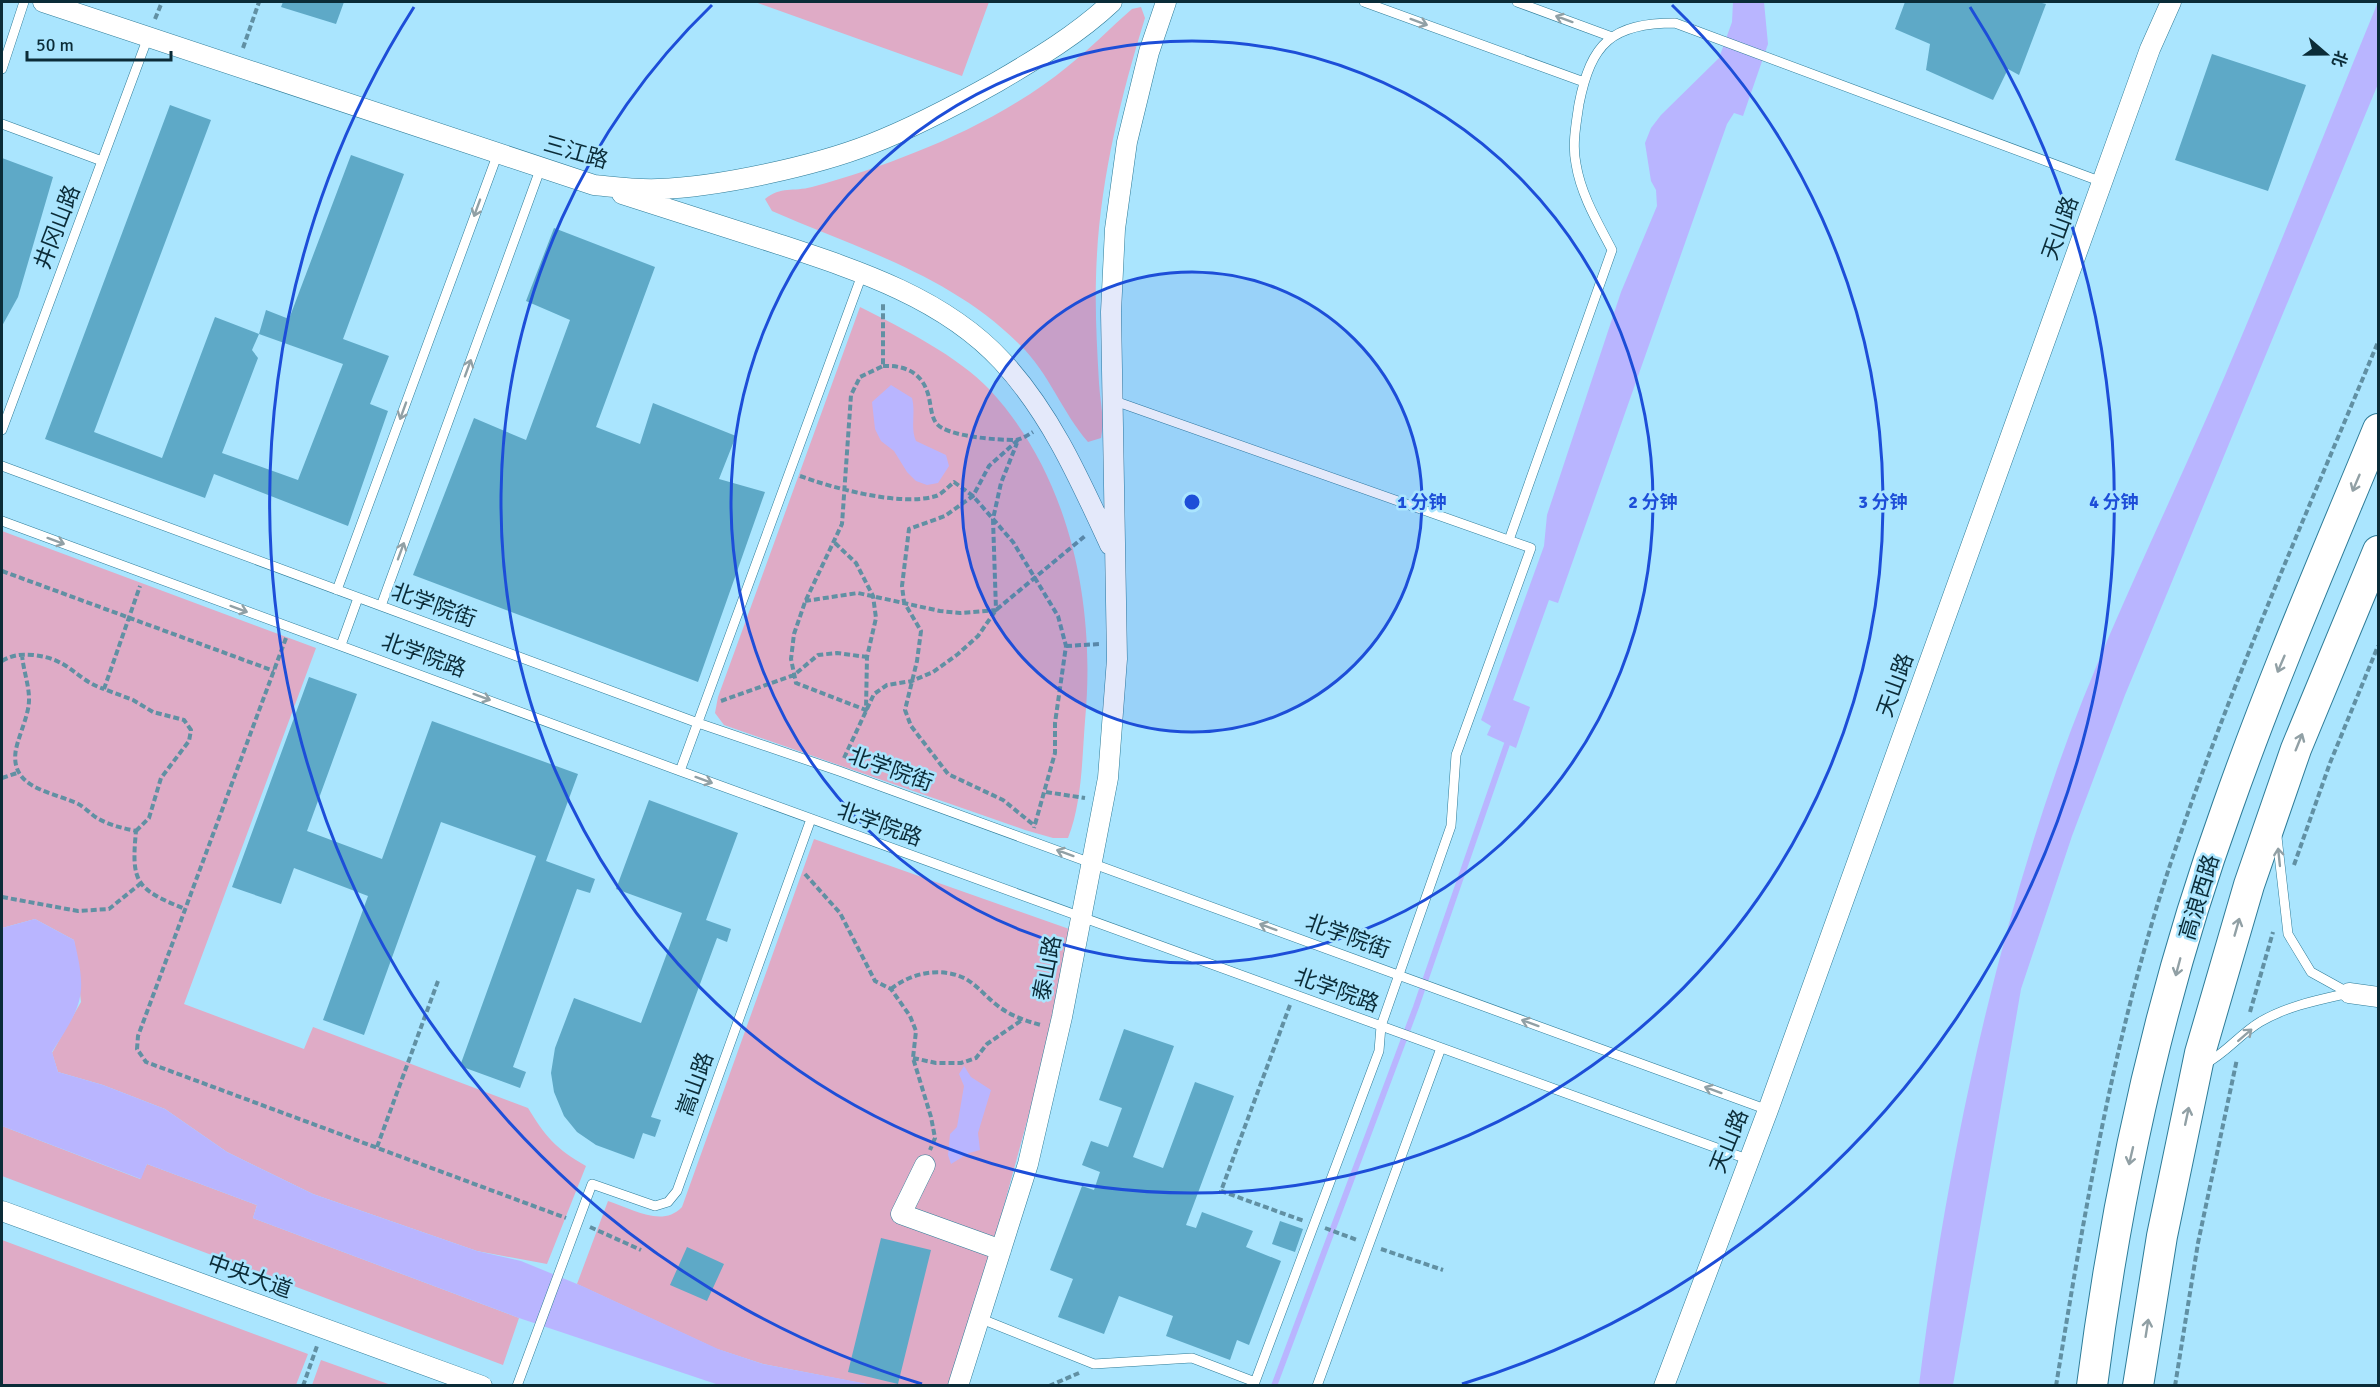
<svg xmlns="http://www.w3.org/2000/svg" width="2380" height="1387" viewBox="0 0 2380 1387" font-family="Signika,'Noto Sans SC',sans-serif">
<style>
.green{fill:#dfabc6}
.water{fill:#b9b5ff}
.lines{fill:none;stroke-linecap:round;stroke-linejoin:round}
.stream{stroke:#b9b5ff;stroke-width:6}
.building{fill:#5ea9c7;fill-rule:evenodd}
.service-casing{stroke:#2e7c98;stroke-width:10}
.minor-casing{stroke:#2e7c98;stroke-width:21}
.primary-casing{stroke:#2e7c98;stroke-width:32}
.path{stroke:#6190a3;stroke-width:4;stroke-dasharray:6 3;stroke-linecap:butt}
.service{stroke:#fff;stroke-width:9}
.minor{stroke:#fff;stroke-width:20}
.primary{stroke:#fff;stroke-width:30}
.oneway{stroke:#91a0a5}
.ring{fill:none;stroke:#1d4ed8;stroke-width:3}
.labels{text-anchor:middle;dominant-baseline:central;stroke-width:5;stroke-linejoin:round;paint-order:stroke}
.street-label{font-size:22px;fill:#0b2c38;stroke:#aae5fe}
.centre{fill:#1d4ed8;stroke:#aae5fe;stroke-width:3}
.ring-label{font-size:18px;text-anchor:middle;font-weight:bold;fill:#1d4ed8;stroke:#aae5fe;stroke-width:5;stroke-linejoin:round;paint-order:stroke}
</style>
<rect width="100%" height="100%" fill="#aae5fe"/>
<path class="green" d="M755,2h234l-27,74z
M1141,7l4,11c-26,84 -47,172 -49,260 -1,35 1,70 3,105 1,19 6,36 2,55l-13,4c-26,-30 -39,-69 -68,-97 -68,-69 -161,-96 -248,-134l-7,-12c16,-13 28,-7 47,-12 36,-10 70,-21 104,-35 50,-19 110,-51 151,-85 23,-18 43,-39 65,-58z
M860,307c42,21 98,49 130,83 81,88 106,216 95,331 -3,38 -3,82 -17,117h-15l-28,-8 -301,-105 -9,-12 3,-16z
M2,531l314,117 -132,356 120,45 9,-22 215,81c17,28 28,41 58,58l-39,98 -70,-13 -164,-57 -86,-42 -62,-43 -62,-24 -45,-13 -6,-19 29,-51 -7,-62 -39,-21 -33,9z
M814,839l258,91 -34,151 -83,304h-84l-108,-21 -46,-15 -140,-65 31,-83c25,8 54,27 74,6z
M2,1126l138,53 7,-15 110,41 -4,13 266,100 -16,47 -501,-189z
M2,1240l306,114 -12,31h-294z
M321,1360l70,25h-79z"/>
<path class="water" d="M1733,2h31l4,42 -25,72 -9,-3 -7,11 -169,479 -9,-3 -36,100 17,7 -14,41 -29,-13 4,-9 -10,-6 63,-174 3,-31 74,-223 36,-86 -1,-16 -5,-9 -6,-38 6,-15 10,-13 58,-57 13,-36z
M2378,2v82l-253,611 -53,141 -51,153 -68,396h-34c26,-208 69,-417 138,-616 42,-121 99,-235 150,-352 60,-137 114,-277 171,-415z
M891,385l21,13c4,15 -2,29 4,43l30,14 3,11 -11,17 -11,2 -11,-4 -9,-9 -13,-21 -13,-10 -6,-12 -3,-27z
M35,919l39,21c14,56 8,65 -22,112l6,20 45,13 62,24 62,43 86,42 164,57 44,10 61,25 136,63 45,15 110,21h-154l-200,-67 -266,-100 4,-13 -110,-41 -6,15 -139,-53v-198z
M964,1066l7,11 20,13 -13,43 2,17 -11,3 -18,11 -3,-9 2,-21 7,-7 7,-41 -5,-12z"/>
<g class="lines">
<path class="stream" d="M1274,1386l142,-379 91,-263"/>
</g>
<path class="building" d="M283,2h61l-8,22 -55,-17z
M1905,2h133l8,2 -27,71 -11,-6 -15,31 -67,-30 4,-26 -35,-15z
M2212,54l94,31 -38,106 -93,-31z
M170,105l41,15 -117,312 68,26 53,-141 44,17 7,-24 23,9 62,-164 53,19 -61,165 46,17 -19,48 18,7 -40,115 -134,-52 -9,24 -160,-59zM259,334l84,30 -45,116 -76,-27 36,-95 -6,-8z
M2,158l51,19 -35,120 -16,29z
M554,228l101,39 -59,160 44,17 13,-41 83,33 -17,43 46,13 -67,190 -285,-107 61,-157 52,22 44,-120 -44,-19z
M309,677l48,17 -50,137 75,28 50,-138 146,53 -32,87 49,18 -5,14 -13,-4 -64,178 13,5 -6,16 -60,-22 76,-210 -95,-34 -77,213 -41,-15 45,-124 -74,-28 -13,36 -49,-17z
M649,800l89,33 -32,87 25,9 -4,13 -10,-4 -66,179 10,3 -6,17 -12,-4 -9,26 -38,-14 -19,-13 -13,-16 -10,-24 -3,-19 4,-25 19,-50 67,25 41,-110 -66,-24z
M1124,1029l50,17 -41,111 30,11 32,-86 39,14 -48,129 10,3 6,-16 51,19 -7,16 35,14 -32,84 -12,-5 -7,20 -64,-24 7,-20 -54,-20 -15,38 -46,-17 15,-38 -23,-9 32,-84 12,4 6,-18 -18,-7 9,-24 17,6 14,-39 -23,-8z
M1280,1221l23,8 -8,23 -23,-8z
M881,1238l50,12 -33,134 -50,-12z
M687,1247l37,17 -17,37 -37,-16z"/>
<g class="lines">
<g class="service-casing">
<path id="service" d="M1364,2l220,80
M1517,2l95,35
M2,69l22,-67
M2,124l100,37
M2,430l146,-393
M2,466l696,257 141,48 929,339
M2,521l678,250 1067,388
M1509,540l103,-290c-14,-27 -31,-55 -36,-86 -4,-19 0,-40 3,-60 12,-61 33,-81 96,-81l427,159
M337,590l161,-437
M381,606l160,-439
M341,645l17,-47
M680,771l183,-499
M2205,1064c21,-11 35,-30 55,-42 27,-16 58,-22 89,-29l-38,-21 -23,-38 -11,-97
M979,1318l115,46 98,-6 63,24 124,-331 2,-25 70,-200 5,-71 75,-207 -419,-148
M517,1386l75,-202 63,22 13,-4 9,-11 134,-372
M1317,1386l124,-338"/>
</g>
<g class="minor-casing">
<path id="minor" d="M43,2l551,183c21,2 43,5 64,4 60,-2 157,-23 213,-45 44,-17 85,-39 126,-62 41,-24 81,-48 115,-80
M622,194c52,17 104,33 156,50 79,26 166,54 224,117 49,53 78,119 108,184
M2349,993l29,4
M925,1165l-24,49 100,36
M2,1211l480,175
M958,1386l70,-222 34,-147 46,-239 9,-119 -6,-347 4,-83 12,-87 22,-90 17,-50
M1664,1386l104,-276 382,-1061 21,-47"/>
</g>
<g class="primary-casing">
<path id="primary" d="M2092,1386c25,-196 68,-393 135,-578 45,-128 99,-253 151,-379
M2138,1386l24,-150 38,-183 49,-168 47,-136 82,-198"/>
</g>
<path class="path" d="M155,19l7,-17
M243,48l16,-46
M883,366c19,-1 37,5 44,25 4,10 3,23 9,32 11,14 62,17 80,17 6,-1 12,-5 17,-8
M1018,440l-29,26 -16,30 -28,20 -36,13 -7,57 2,16 17,29 -4,30 -12,49 6,16 37,48 55,26 32,26
M800,476c33,12 101,31 136,20 6,-2 13,-10 18,-14l19,14 40,46 45,74 8,30 -11,77v30l-21,75
M835,543l21,20 17,33 3,22 -9,39 -1,53 -70,-27 -5,-24 3,-25 11,-32 37,-78 9,-129 9,-18 23,-11v-64
M2,571l272,100
M805,601l53,-8 82,18 20,2 36,-3 -3,-91 8,-36 16,-40
M286,638l-148,398 -1,13 9,13 420,156
M1066,646l34,-2
M22,654c1,18 10,37 6,55 -3,14 -9,27 -12,40 -7,38 32,42 58,53 9,3 15,11 23,16 12,7 25,10 39,13 -5,52 0,58 49,78
M2,661c10,-6 19,-7 31,-6 38,4 41,24 71,34
M721,701l73,-26 24,-20 19,-2 30,4
M844,758l30,-64 13,-9 25,-4 21,-9 25,-18 20,-18 18,-26 89,-74
M2,778l15,-5
M1046,792l39,6
M136,831l13,-13 12,-40 28,-37 2,-11 -7,-10 -31,-8 -20,-12 -29,-11 36,-103
M2294,865l36,-102 48,-117
M805,874l35,39 35,68 16,8 19,27 6,15 -3,27 18,59 4,21 -5,12
M2,897l76,14 31,-2 31,-25
M891,989c20,-16 50,-23 75,-10 12,7 21,19 32,27 13,10 28,15 43,19
M1290,1005l-69,186 83,30
M2250,1012l23,-80
M913,1058l23,5h25l15,-5 11,-14 35,-24
M377,1147l61,-166
M590,1227l51,23
M1325,1228l32,12
M1381,1249l62,21
M303,1386l14,-40
M1049,1386l30,-13
M2056,1386c29,-178 59,-356 116,-527 59,-176 135,-346 206,-517
M2175,1386l23,-143 39,-184"/>
<use href="#service" class="service"/>
<use href="#minor" class="minor"/>
<use href="#primary" class="primary"/>
</g>
<defs><path id="oneway-shaft" d="M-6 0H5M1.5-3L5.5 0L1.5 3" fill="none" stroke-width="1.6" stroke-linecap="round" stroke-linejoin="round" transform="scale(1.5)"/></defs>
<g class="oneway">
<use href="#oneway-shaft" transform="translate(1564 19) rotate(-160)"/>
<use href="#oneway-shaft" transform="translate(1419 22) rotate(20)"/>
<use href="#oneway-shaft" transform="translate(477 208) rotate(110)"/>
<use href="#oneway-shaft" transform="translate(468 368) rotate(-70)"/>
<use href="#oneway-shaft" transform="translate(403 411) rotate(110)"/>
<use href="#oneway-shaft" transform="translate(2356 483) rotate(113)"/>
<use href="#oneway-shaft" transform="translate(56 541) rotate(20)"/>
<use href="#oneway-shaft" transform="translate(401 551) rotate(-70)"/>
<use href="#oneway-shaft" transform="translate(239 609) rotate(20)"/>
<use href="#oneway-shaft" transform="translate(2281 664) rotate(113)"/>
<use href="#oneway-shaft" transform="translate(482 697) rotate(20)"/>
<use href="#oneway-shaft" transform="translate(2299 742) rotate(-68)"/>
<use href="#oneway-shaft" transform="translate(704 780) rotate(20)"/>
<use href="#oneway-shaft" transform="translate(1065 853) rotate(-160)"/>
<use href="#oneway-shaft" transform="translate(2279 857) rotate(-96)"/>
<use href="#oneway-shaft" transform="translate(1268 927) rotate(-160)"/>
<use href="#oneway-shaft" transform="translate(2237 927) rotate(-74)"/>
<use href="#oneway-shaft" transform="translate(2178 967) rotate(105)"/>
<use href="#oneway-shaft" transform="translate(1530 1023) rotate(-160)"/>
<use href="#oneway-shaft" transform="translate(2245 1035) rotate(-41)"/>
<use href="#oneway-shaft" transform="translate(1713 1090) rotate(-160)"/>
<use href="#oneway-shaft" transform="translate(2187 1116) rotate(-78)"/>
<use href="#oneway-shaft" transform="translate(2131 1156) rotate(103)"/>
<use href="#oneway-shaft" transform="translate(2147 1328) rotate(-81)"/>
</g>
<circle cx="1192" cy="502" r="230" fill="#1d4ed8" fill-opacity=".12"/>
<g class="ring">
<circle cx="1192" cy="502" r="230"/>
<circle cx="1192" cy="502" r="461"/>
<path d="M1672 5A691 691 0 1 1 712 5"/>
<path d="M922 1384A922 922 0 0 1 414 7M1970 7A922 922 0 0 1 1462 1384"/>
</g>
<g class="labels">
<g class="street-label">
<text transform="translate(576 152) rotate(16)">三江路</text>
<text transform="translate(57 227) rotate(-69)">井冈山路</text>
<text transform="translate(2060 228) rotate(-70)">天山路</text>
<text transform="translate(434 605) rotate(20)">北学院街</text>
<text transform="translate(424 655) rotate(20)">北学院路</text>
<text transform="translate(1895 685) rotate(-70)">天山路</text>
<text transform="translate(891 769) rotate(20)">北学院街</text>
<text transform="translate(880 824) rotate(20)">北学院路</text>
<text transform="translate(2199 897) rotate(-73)">高浪西路</text>
<text transform="translate(1348 936) rotate(20)">北学院街</text>
<text transform="translate(1047 968) rotate(-79)">泰山路</text>
<text transform="translate(1337 990) rotate(20)">北学院路</text>
<text transform="translate(695 1084) rotate(-70)">嵩山路</text>
<text transform="translate(1729 1141) rotate(-68)">天山路</text>
<text transform="translate(250 1276) rotate(20)">中央大道</text>
</g>
</g>
<circle cx="1192" cy="502" r="9" class="centre"/>
<g class="ring-label">
<text x="1422" y="508">1 分钟</text>
<text x="1653" y="508">2 分钟</text>
<text x="1883" y="508">3 分钟</text>
<text x="2114" y="508">4 分钟</text>
</g>
<rect width="2380" height="1387" fill="none" stroke="#0b2c38" stroke-width="6"/>
<g transform="translate(2326 54) rotate(110)" stroke="#aae5fe" stroke-width="4.5" paint-order="stroke">
<path d="M0-4.5L10 22L0 15L-10 22Z" fill="#0b2c38"/>
<text y="-9" font-size="16" font-weight="bold" text-anchor="middle" fill="#0b2c38">北</text>
</g>
<path d="M27 51v9h144v-9" fill="none" stroke="#0b2c38" stroke-width="3"/>
<text x="36" y="51" font-size="18" fill="#0b2c38" stroke="#aae5fe" stroke-width="4.5" paint-order="stroke">50 m</text>
</svg>
